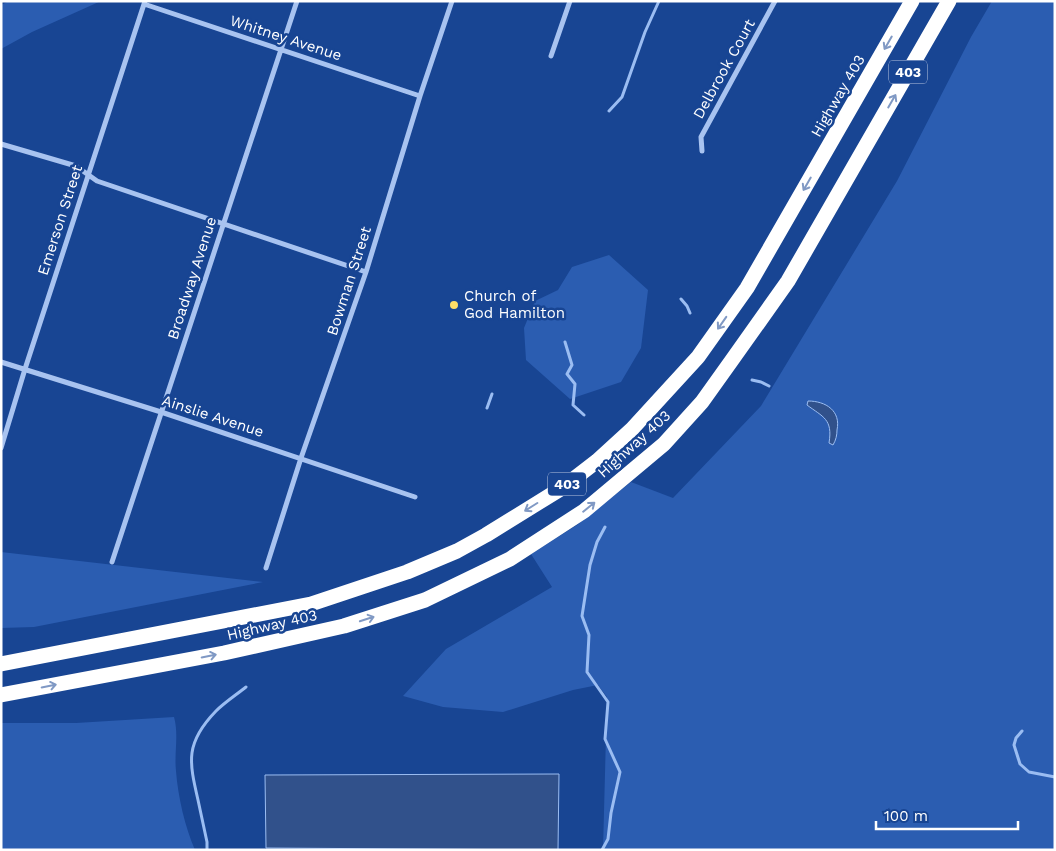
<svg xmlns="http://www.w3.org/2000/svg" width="1056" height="851" viewBox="0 0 1056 851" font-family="'Work Sans',sans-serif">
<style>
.green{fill:#2b5db1}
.water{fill:#31518b;stroke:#9bbdf2}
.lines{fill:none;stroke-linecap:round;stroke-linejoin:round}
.stream{stroke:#9bbdf2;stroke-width:3}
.minor{stroke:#a8c3f0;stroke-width:5}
.motorway{stroke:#fff;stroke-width:15}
.oneway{stroke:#8099c4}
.poi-dot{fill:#ffde67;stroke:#184593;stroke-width:2}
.labels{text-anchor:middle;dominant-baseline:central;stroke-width:5;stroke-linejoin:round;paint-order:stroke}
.shield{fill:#184593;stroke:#bac7df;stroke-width:1}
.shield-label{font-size:14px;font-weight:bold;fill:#fff}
.street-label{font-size:15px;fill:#fff;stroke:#184593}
.poi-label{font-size:15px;fill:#fff;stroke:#184593;text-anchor:start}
</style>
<rect width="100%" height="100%" fill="#184593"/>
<path class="green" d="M9,1h92l-69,31 -31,17v-44z
M992,1h63v849h-452l4,-153 -9,-12 -25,5 -70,22 -60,-5 -40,-11 43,-47 106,-62 -21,-33 46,-29 54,-43 42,16 88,-92 136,-225 74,-144z
M609,255l39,35 -7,58 -20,34 -51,17 -44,-39 -2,-32 11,-27 23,-11 14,-23z
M1,552l262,30 -229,45 -33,1z
M174,717c5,18 0,36 2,54 2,26 9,56 19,79h-194v-127h75z"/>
<path class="water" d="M808,401c18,0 33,10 29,29 0,5 -1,10 -4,15l-4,-2c4,-24 -6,-26 -22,-38z
M559,774l-1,76 -292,-2 -1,-73z"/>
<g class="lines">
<path class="stream" d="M609,111l13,-14 23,-65 14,-31
M681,299l6,7 3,7
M565,342l7,23 -5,9 8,10 -2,21 11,10
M752,380l9,2 8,4
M487,408l5,-14
M1022,731l-6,7 -2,7 6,19 9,8 26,5
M207,850v-8c-3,-14 -6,-28 -9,-42 -9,-39 -13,-57 18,-89 9,-9 20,-16 30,-24
M602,850l6,-11 3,-26 9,-41 -15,-33 3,-37 -21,-30 2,-37 -7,-19 8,-51 7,-23 8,-15"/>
<path class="minor" d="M144,4l276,92
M551,56l19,-55
M1,144l75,22 21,15 269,91
M702,151l-1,-14 74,-136
M1,362l160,50 254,85
M1,448l24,-79 120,-368
M112,562l185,-561
M266,568l35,-110 65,-186 54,-176 32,-95"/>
<path class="motorway" d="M1,664l310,-60 96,-32 50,-21 29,-16 76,-47 35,-27 35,-32 66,-72 49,-69 165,-287
M1,695l223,-42 120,-27 81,-26 85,-41 74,-48 80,-67 38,-42 30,-42 56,-79 161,-280"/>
</g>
<defs><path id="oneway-shaft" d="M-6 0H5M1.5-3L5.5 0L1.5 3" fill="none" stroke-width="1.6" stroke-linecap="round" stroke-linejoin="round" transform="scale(1.25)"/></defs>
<g class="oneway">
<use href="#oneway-shaft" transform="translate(888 43) rotate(120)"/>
<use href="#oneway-shaft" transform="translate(892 101) rotate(-60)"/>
<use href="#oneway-shaft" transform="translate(807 184) rotate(120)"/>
<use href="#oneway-shaft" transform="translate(722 323) rotate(125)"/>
<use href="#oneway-shaft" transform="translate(531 507) rotate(148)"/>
<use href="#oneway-shaft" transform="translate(589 507) rotate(-39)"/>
<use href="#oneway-shaft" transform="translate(367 619) rotate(-18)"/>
<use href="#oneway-shaft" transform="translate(209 656) rotate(-11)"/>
<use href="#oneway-shaft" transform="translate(49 686) rotate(-11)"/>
</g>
<circle class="poi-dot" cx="454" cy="305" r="5"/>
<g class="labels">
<g class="shield">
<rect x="889" y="60.5" width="38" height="23" rx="4"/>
<rect x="548" y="472.5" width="38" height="23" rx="4"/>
</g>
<g class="shield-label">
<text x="908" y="72">403</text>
<text x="567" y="484">403</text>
</g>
<g class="street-label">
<text transform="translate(286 38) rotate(18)">Whitney Avenue</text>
<text transform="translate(724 69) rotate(-61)">Delbrook Court</text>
<text transform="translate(838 96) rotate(-60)">Highway 403</text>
<text transform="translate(60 220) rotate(-72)">Emerson Street</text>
<text transform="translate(192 278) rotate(-72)">Broadway Avenue</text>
<text transform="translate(349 281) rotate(-72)">Bowman Street</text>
<text transform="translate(213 416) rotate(18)">Ainslie Avenue</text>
<text transform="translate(634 444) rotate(-42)">Highway 403</text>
<text transform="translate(272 625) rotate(-13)">Highway 403</text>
</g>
<g class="poi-label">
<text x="464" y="296">Church of<tspan x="464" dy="17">God Hamilton</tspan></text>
</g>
</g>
<rect width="1056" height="851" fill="none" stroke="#ffffff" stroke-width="5"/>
<path d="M876 821v8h142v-8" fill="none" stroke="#ffffff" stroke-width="2.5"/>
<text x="884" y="821" font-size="15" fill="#ffffff" stroke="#184593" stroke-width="4" paint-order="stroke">100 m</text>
</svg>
